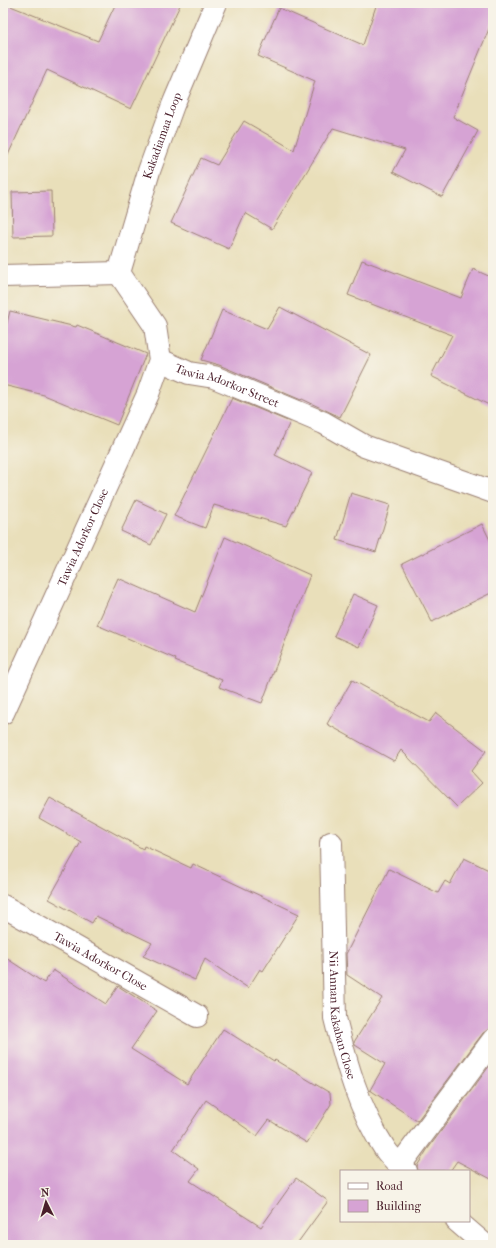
<svg xmlns="http://www.w3.org/2000/svg" width="496" height="1248" viewBox="0 0 496 1248" font-family="'IM FELL French Canon',serif">
<style>
.building{fill:#d6a3d4}
.lines{fill:none;stroke-linecap:round;stroke-linejoin:round}
.street-casing{stroke:#9a7f72;stroke-width:24}
.street{stroke:#fff;stroke-width:22}
.labels{text-anchor:middle;dominant-baseline:central;stroke-width:3;stroke-linejoin:round;paint-order:stroke}
.street-label{font-size:12px;fill:#4a1f2b;stroke:#f7f3e8}
</style>
<rect width="100%" height="100%" fill="#f7f3e8"/>
<filter id="ink" filterUnits="userSpaceOnUse"><feTurbulence type="fractalNoise" baseFrequency=".025" numOctaves="2"/><feDisplacementMap in="SourceGraphic" scale="8" xChannelSelector="R" yChannelSelector="G"/><feConvolveMatrix kernelMatrix="1 2 1 2 8 2 1 2 1" color-interpolation-filters="sRGB"/></filter>
<filter id="wash" filterUnits="userSpaceOnUse"><feTurbulence type="fractalNoise" baseFrequency=".012" numOctaves="4" result="noise"/><feDisplacementMap in="SourceGraphic" scale="16" xChannelSelector="R" yChannelSelector="G"/><feGaussianBlur stdDeviation="0.9" result="paint"/><feColorMatrix in="noise" values="0 0 0 0 0 0 0 0 0 0 0 0 0 0 0 0 0 1.4 0 .05"/><feComposite in="paint" operator="in"/></filter>
<g filter="url(#wash)">
<rect width="100%" height="100%" fill="#e9dfba"/>
<g id="blocks">
<path class="building" d="M3,3l95,38 18,-38h65l-50,106 -84,-39 -44,96z
M377,3h116v16l-40,98 25,14 -36,66 -49,-25 12,-22 -72,-22 -61,101 -27,-16 -16,36 -58,-26 30,-65 16,7 27,-44 50,29 21,-69 -57,-25 21,-48 84,37z
M51,191l1,45 -39,1 -1,-45z
M362,260l99,38 12,-29 20,9v129l-62,-31 21,-41 -104,-40z
M280,307l91,48 -31,62 -38,-18 -1,1 -82,-35 -18,-5 21,-50 45,19z
M10,311l66,16 1,-2 69,29 -29,71 -73,-30 -41,-10v-46z
M232,398l58,24 -15,33 37,18 -26,53 -72,-21 -9,23 -31,-12z
M351,493l39,12 -14,47 -39,-12z
M136,500l30,14 -15,31 -30,-14z
M482,524l11,22v46l-61,30 -30,-58z
M225,537l85,38 -48,128 -43,-16 3,-7 -47,-19 1,-2 -79,-34 21,-47 77,34z
M353,594l25,11 -19,42 -25,-11z
M352,680l77,42 7,-9 50,38 -15,20 11,12 -25,24 -56,-57 -7,11 -67,-37z
M50,798l93,51 1,-3 47,22 2,-4 106,50 -36,57 -3,-2 -12,19 -43,-29 -10,21 -52,-24 9,-13 -56,-27 -4,7 -43,-24 32,-57 -42,-24z
M464,858l29,14v156l-10,5 -66,88 -47,-31 15,-26 -30,-19 -1,-3 28,-44 -35,-23 -1,-21 43,-85 49,24 7,-12 5,3z
M3,956l41,27 9,-13 53,34 12,-18 39,25 -26,38 56,35 36,-55 51,32 1,-1 55,33 1,11 -24,39 -38,-23 -12,16 -51,-36 -33,50 26,19 -9,12 71,46 35,-49 32,23 -32,44h-293z
M493,1061v119l-36,-19 -7,10h-32l-1,-5 10,-16z"/>
</g>
</g>
<g filter="url(#ink)">
<use href="#blocks" fill-opacity="0" stroke="#9a7f72" stroke-width="1"/>
<g class="lines">
<g class="street-casing">
<g id="street">
<path id="s1" d="M119,273l30,-102 24,-66 43,-102"/>
<path d="M3,276l116,-3"/>
<path id="s2" d="M160,360l29,13 25,4 110,46 40,23 129,46"/>
<path id="s3" d="M3,713l145,-319 12,-34 -5,-34 -36,-53"/>
<path id="s4" d="M331,843l4,175c11,45 24,92 50,131 5,8 14,15 21,22"/>
<path id="s5" d="M3,906l194,110"/>
<path d="M400,1165l93,-125"/>
<path d="M457,1221l28,24"/>
</g>
</g>
<use href="#street" class="street"/>
</g>
</g>
<g class="labels">
<g class="street-label">
<text stroke="none"><textPath href="#s1" startOffset="144">Kakadiamaa Loop</textPath></text>
<text stroke="none"><textPath href="#s2" startOffset="72">Tawia Adorkor Street</textPath></text>
<text stroke="none"><textPath href="#s3" startOffset="193">Tawia Adorkor Close</textPath></text>
<text stroke="none"><textPath href="#s5" startOffset="112">Tawia Adorkor Close</textPath></text>
<text stroke="none"><textPath href="#s4" startOffset="173">Nii Annan Kakaban Close</textPath></text>
</g>
</g>
<rect width="496" height="1248" fill="none" stroke="#f7f3e8" stroke-width="16"/>
<rect x="340" y="1170" width="130" height="52" fill="#f7f3e8" stroke="#b29e9c"/>
<rect x="348" y="1183" width="20" height="6" fill="#ffffff" stroke="#b29e9c"/>
<text x="376" y="1190" font-size="12" fill="#4a1f2b">Road</text>
<rect x="348" y="1200" width="20" height="12" fill="#d6a3d4" stroke="#b29e9c"/>
<text x="376" y="1210" font-size="12" fill="#4a1f2b">Building</text>
<g transform="translate(46 1202) rotate(355)" stroke="#f7f3e8" stroke-width="3" paint-order="stroke">
<path d="M0-3L7 15L0 10L-7 15Z" fill="#4a1f2b"/>
<text y="-6" font-size="11" font-weight="bold" text-anchor="middle" fill="#4a1f2b">N</text>
</g>
</svg>
